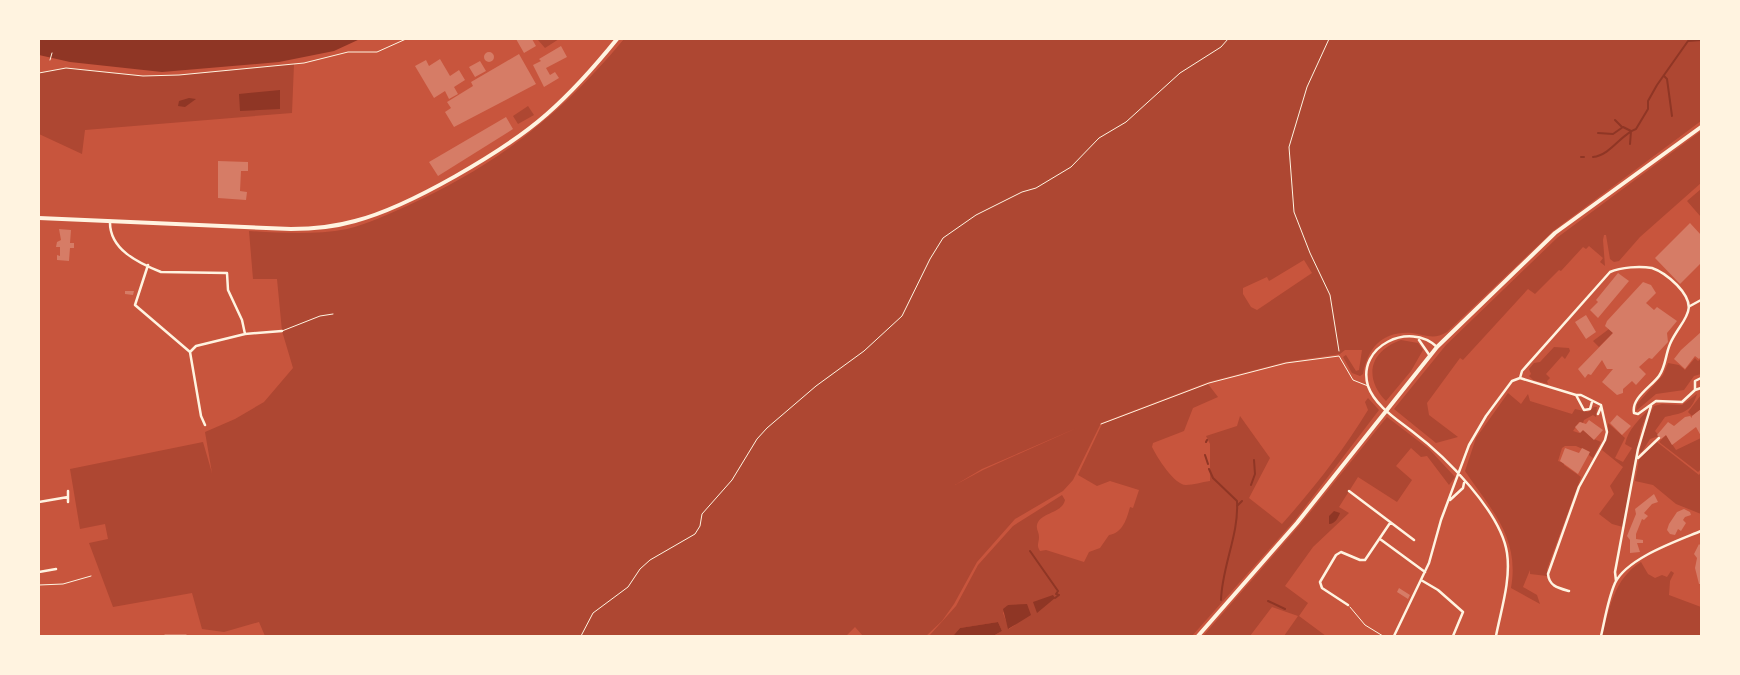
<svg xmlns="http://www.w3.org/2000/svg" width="1740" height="675" viewBox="0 0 1740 675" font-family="'Fira Sans',sans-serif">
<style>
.green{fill:#ae4732;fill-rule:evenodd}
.water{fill:#8f3625}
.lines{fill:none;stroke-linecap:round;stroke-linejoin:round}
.stream{stroke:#8f3625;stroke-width:2}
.building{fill:#d67c66}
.path{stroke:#fff3e0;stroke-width:1}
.service{stroke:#fff3e0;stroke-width:1}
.minor{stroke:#fff3e0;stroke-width:2.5}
.secondary{stroke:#fff3e0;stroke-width:4}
</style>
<rect width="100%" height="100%" fill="#c8553d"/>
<path class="green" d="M559,39l-14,9 -7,-8z
M624,39h1077v82l-148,110 -106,101c-13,8 -21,3 -35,1 -29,-2 -44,14 -49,41l-3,2 -8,-3 -9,-16 3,-2 10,16 3,-1 3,-20h-17l-5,4 -55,8 -77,20 -107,41 -28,57 -10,11 -48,28 -38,43 -23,42 -12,17 -16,15h-63l-8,-9 -9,9h-581l-6,-14 -35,10 -22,-3 -10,-36 -79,14 -24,-64 19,-4 -3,-15 -25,5 -10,-60 133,-27 9,31 -7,-41 30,-13 29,-17 29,-34 -11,-37 -5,-52h-24l-4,-48c33,2 66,4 98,-2 20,-5 42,-15 60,-23 90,-41 154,-91 217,-167zM1304,260l8,13 -55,37 -6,-3 -8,-13v-6l24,-11 2,4zM1079,427l-96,43 -28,15 27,-16z
M294,64l-2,49 -207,17 -3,24 -43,-20v-61l27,-5 77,8 36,-1z
M528,106l6,9 -16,9 -5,-8z
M1701,131v52l-61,54 -21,24 -5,1 -4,-3 -4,-24h-2l-1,5 2,26 -5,-4 3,-4 -14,-12 -3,3 -3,-2 -22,24 -2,-1 -24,24 -7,-5 -65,71 -3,-2 -33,45 2,12 29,22 -22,6 -42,-34 52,-64 112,-108z
M1701,189v28l-14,-16z
M1609,329l4,4 -14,14 -6,-6z
M1401,340l17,3 5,7 -12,21 -25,30c-23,-24 -16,-50 15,-61z
M1554,347l15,1 1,3 -5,8 -3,-3 -16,18 4,4 -3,3 1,3 -15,-4 -4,-4 2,-2 -2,-5 5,-6 6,-1z
M1695,358l3,3 3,-2v15l-7,2 -10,14 -28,4 -20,17 1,-7 26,-29 5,-12 11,2 6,5z
M1208,384l10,13 -25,11 -9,23 -31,12 -1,4c5,10 22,38 34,38 7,0 16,-3 24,-4v-37l-4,-8 31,-10 3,-10 30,42 -21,40 33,26c32,-36 61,-73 86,-114l-3,-8 3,-4 11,12 -84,110 -103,116h-199l9,-5 -4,-9 -38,6 -7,8h-24l27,-30 22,-41 35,-39 49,-31 3,5c-3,14 -25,12 -28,25 -1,4 2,7 2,12 0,6 -3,8 1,14l6,-1 38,12 5,-10 11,-4 9,-13c14,-2 18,-17 21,-28l3,1 6,-18 -29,-9 -13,5 -19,-11 24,-51zM1008,605l9,1 -2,19 -6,4 -6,-16z
M1508,393l13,11 7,-10 2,7 42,13 3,-5 13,3 6,-5h3l-1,10 -3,-2 -9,5 -1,3 -4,-1 -6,9 6,2 4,-3 11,9 7,3 -8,16 -4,-3v-3l-13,-6h-11l-3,2 -4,13 6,2v2l17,12 -34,92v7l-17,-2v-4l-7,17 14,8 3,9 -29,-16c9,-51 -20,-78 -46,-117l11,-33z
M1697,394c-6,20 -17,19 -32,23l-10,14 4,5 -9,3 -8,13 -3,1 9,-35 6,-12 8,-2 20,1z
M1701,395v14l-9,7 -4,-4z
M1649,409l-8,20 -18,98 -11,-3 -13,-10 15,-20 -4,-8 13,-19 -21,-17 6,-18v-9l17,15 -10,20 8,4 9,-14 -7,-4c4,-16 14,-24 24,-35z
M1387,417l42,32 26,28 -6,8 -22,-29 -6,1 -10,-9 -15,18 16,14 -15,22 -39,-25 -19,30 10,6 -36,34 -28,39 23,17 -9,13 27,20h-42l14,-20 -26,-9 -22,29h-47l96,-110z
M1666,435l10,15 25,-12v31l-3,3 -39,-30z
M1657,442l42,33 2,-3v42l-25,-10 -23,-19 -18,-4 4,-22z
M1641,562l7,12 7,4 7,-3 5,2 4,-6 3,2 -4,8 -1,14 32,12v29h-99c8,-29 12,-57 39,-74z"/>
<path class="water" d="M39,39h321l-26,12 -55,11 -117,10 -92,-10 -31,-7z
M280,90v19l-40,2 -1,-17z
M189,98l7,1 -11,8 -7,-1 1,-5z
M1334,511l6,2c-2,5 -5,11 -11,11v-8z
M1053,595l2,3 -18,15 -4,-11z
M1027,604l4,11 -23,14 -5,-20 5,-4z
M998,622l4,9 -9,5h-40l7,-8z"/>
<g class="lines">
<path class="stream" d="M1664,76l3,3 5,37
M1615,120l7,7
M1598,133l15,1 10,-7 8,4 -1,13
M1581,157h3
M1593,157c18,-2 28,-23 43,-28l12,-20v-8l9,-16 31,-44 13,-1
M1206,442l1,-2
M1205,455l3,9
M1209,469l4,9 24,23c2,34 -15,65 -16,99
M1251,485l4,-11 -1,-14
M1237,506l5,-5
M1030,551l28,40 -2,3 3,1 -4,3
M1268,601l17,8"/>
</g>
<path class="building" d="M516,39h16l4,7 -12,7z
M561,46l6,11 -21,11 4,7 5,-3 4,6 -15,9 -11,-22 8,-4 -2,-2z
M484 57a5 5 0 1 1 10 0a5 5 0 1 1-10 0Z
M519,54l17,30 -82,43 -9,-15 6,-4 -4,-6 26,-16 -2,-4z
M440,59l10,17 9,-6 6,10 -11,7 4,7 -9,5 -4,-8 -11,7 -19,-32 11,-6 3,6z
M480,61l6,10 -11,6 -6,-10z
M506,117l7,12 -75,47 -9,-14z
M218,161l30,1v9h-7l-1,20 7,1 -1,8 -28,-2z
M1690,223l11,12v28l-21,21 -25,-26z
M59,229l12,1 -1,13h4v5h-4l-1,13 -12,-1v-5l3,1v-9h-4l1,-5 4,-2z
M1618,273l11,8 -31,37 -8,-8 8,-8 -2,-2z
M1643,282l8,3 5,8 -10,10 8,7 3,-3 20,14 -10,12 1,9 -16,17 -3,-1 -10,9 7,7 -10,11 -4,-4 -9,8v4l-6,2 -15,-13 11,-13h-6l-5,-9 -11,15 -3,-1 -3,4 -7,-9 35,-36 -8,-7 2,-5z
M125,291h9l-1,4 -8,-1z
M1586,315l10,17 -10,7 -11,-17z
M1701,332v25l-2,2 -4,-3 -10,13 -11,-10 7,-9z
M1701,409v27l-5,-9 -24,18 -6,-10 -5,4 -4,-4 11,-13 6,4 11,-9 5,-1 2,2v-2z
M1617,415l14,11 -9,9 -12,-12z
M1589,420l14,10 -9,10 -11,-10 -3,3 -5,-6 5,-5 6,2z
M1565,448l14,5 3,-5 8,4 -12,22 -18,-13z
M1654,494l4,8 -6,2 -8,9 4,3 -4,4 -2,-1 -6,15v5l7,1v3h-6l3,9 -10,1v-13l-3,-4 9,-22 -1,-5z
M1684,509l6,3 1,3 -6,2 -2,3 3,3 -5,8 -3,-2 -3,6 -5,-1 -3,-4 2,-6 8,-12z
M1699,544l2,2v38h-2l-4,-16 2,-10 -3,-4z
M1399,588l11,7 -2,4 -11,-7z"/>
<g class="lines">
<path class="path" d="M1329,39l-22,48 -18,60 5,65 16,41 20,42 9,56
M50,60l2,-7
M39,73l27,-5 77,8 36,-1 125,-12 44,-11h29l29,-13
M1350,607l15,18 18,11
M581,636l12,-23 35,-26 12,-18 10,-9 45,-26 5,-8 2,-12 30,-34 25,-41 10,-11 49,-42 48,-35 38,-35 28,-57 13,-21 33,-23 46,-23 14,-4 35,-21 28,-29 27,-16 54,-49 41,-26 7,-8"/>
<path class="service" d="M282,331l38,-15 13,-2
M1101,424l108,-41 77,-20 53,-7 14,24 15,6
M39,585l24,-1 28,-8"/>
<path class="minor" d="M110,221c-1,28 28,42 51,51l66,1 1,17 14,30 3,14
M148,265l-13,40 55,47
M1690,306l11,-6
M1419,340l11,16
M1437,347c-27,-26 -81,-1 -69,39 7,20 30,34 45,46 33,25 88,80 94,121 4,27 -6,57 -11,83
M190,352l6,-6 49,-12 37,-3
M190,352l11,64 4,9
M1520,378l2,-7 88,-99c11,-5 30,-6 42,-4 9,3 18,10 25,17 25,26 4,34 -7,59 -5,12 -4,22 -11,32 -8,11 -28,22 -25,37l4,1 18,-13 26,1 13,-12 6,-2
M1695,390v-9l6,-3
M1576,395h5l20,10
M1598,414l3,-7
M1638,458l21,-20
M68,491v11
M1349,491l65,49
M1450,500l13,-12 1,-5
M39,502l29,-5
M1380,539l45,33
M39,572l17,-3
M1421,580l17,10 25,22 -10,24
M1616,581l-1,-9 23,-123 13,-43
M1569,591c-11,-3 -20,-5 -21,-17l31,-87 26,-47 2,-8 -6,-27
M1348,605l-26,-17 -2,-6 16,-27 5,-3 19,8h5l25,-37
M165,636h21
M1394,636l35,-73 12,-43 28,-75 17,-29 26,-35 8,-3 56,17 8,15 6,-1 2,-7
M1601,636c4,-17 7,-37 14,-53 12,-25 62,-42 86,-52"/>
<path class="secondary" d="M39,218l252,11c22,0 43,-2 64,-8 54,-14 150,-70 192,-107 25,-22 49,-49 70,-75
M1198,636l99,-113 140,-176 118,-114 146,-106"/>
</g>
<rect width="1740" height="675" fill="none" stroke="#fff3e0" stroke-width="80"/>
</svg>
